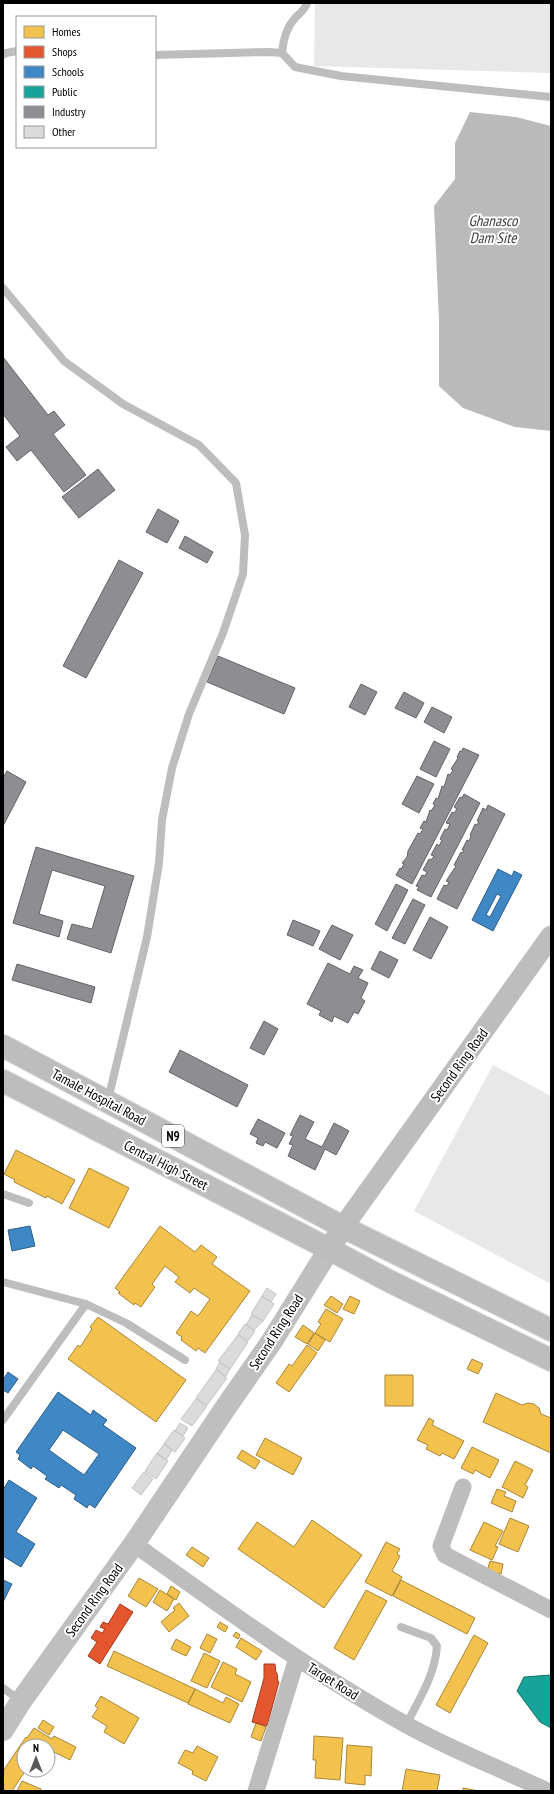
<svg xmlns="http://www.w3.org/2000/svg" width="554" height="1794" viewBox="0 0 554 1794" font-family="'PT Sans Narrow',sans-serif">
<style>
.green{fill:#e8e8e8}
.water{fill:#bababa}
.homes{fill:#f2c14e;stroke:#a98737}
.shops{fill:#e4572e;stroke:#a03d20}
.schools{fill:#3f88c5;stroke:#2c5f8a;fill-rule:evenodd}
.public{fill:#17a398;stroke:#10726a}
.industry{fill:#8d8d92;stroke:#636366}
.building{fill:#dbdbdb;stroke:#c3c3c3}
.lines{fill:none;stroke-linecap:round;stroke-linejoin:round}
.trunk-casing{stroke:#dbdbdb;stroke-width:24}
.service{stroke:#bdbdbd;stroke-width:8}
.minor{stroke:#bdbdbd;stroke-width:17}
.tertiary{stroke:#bdbdbd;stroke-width:21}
.secondary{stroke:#bfbfbf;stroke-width:22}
.trunk{stroke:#bdbdbd;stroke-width:22}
.labels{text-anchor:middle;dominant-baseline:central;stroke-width:4;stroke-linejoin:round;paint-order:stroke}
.shield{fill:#fff;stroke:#4c4c4c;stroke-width:1}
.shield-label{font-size:13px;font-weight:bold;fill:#000}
.street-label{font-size:14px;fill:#000;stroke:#fff}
.water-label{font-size:15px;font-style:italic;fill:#3d3d3d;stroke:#fff}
</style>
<rect width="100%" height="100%" fill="#fff"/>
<path class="green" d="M315,3h236v70l-237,-7z
M493,1065l58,31v188l-137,-73z"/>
<path class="water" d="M470,112l46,5 35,9v305l-36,-4 -52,-19 -24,-22v-65l-5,-115 21,-27v-36z"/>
<path class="homes" d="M16,1150l59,30 -13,24 -15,-8 -1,2 -32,-16 1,-2 -11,-6z
M89,1168l40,20 -20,40 -40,-20z
M160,1226l35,26 6,-7 16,12 -5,7 38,27 -45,62 -7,-5 -2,3 -15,-11 1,-3 -6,-4 15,-22 7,5 12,-17 -16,-11 -4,5 -15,-11 4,-5 -14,-11 -13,18 3,3 -14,20 -6,-4 -1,2 -16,-12 2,-1 -5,-4z
M331,1296l12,8 -6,9 -13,-8z
M350,1296l10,5 -6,13 -11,-5z
M326,1309l17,10 -13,23 -15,-9 6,-9 -3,-2z
M98,1317l88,63 -30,42 -88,-63 10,-14 2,2 12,-18 -2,-2z
M303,1325l11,8 -7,11 -12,-7z
M315,1333l10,7 -7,11 -10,-7z
M307,1345l10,8 -28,39 -13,-9 13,-19 3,2z
M472,1359l11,5 -5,10 -11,-5z
M385,1375h28v31h-28z
M496,1393l26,12 6,-2 6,1 5,4 2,6 10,4v35l-68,-31z
M429,1418l5,3 -2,4 32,16 -10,18 -12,-6 -2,3 -14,-7 2,-4 -11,-5z
M265,1438l37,20 -9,17 -37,-20z
M472,1447l27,13 -9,18 -15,-8 -2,4 -12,-6z
M242,1450l18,11 -5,8 -18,-11z
M515,1461l18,9 -8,15 3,2 -5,11 -21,-11z
M497,1489l9,3 -2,4 12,5 -4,11 -21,-9z
M510,1518l19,8 -11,26 -19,-8z
M312,1520l50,35 -38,53 -86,-59 19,-27 37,25z
M484,1522l19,9 -8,15 3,1 -6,13 -22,-10z
M386,1542l14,7 -3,5 3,2 -8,15 10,6 -10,19 -27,-14z
M192,1547l17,11 -6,9 -17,-12z
M490,1561l13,3 -2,10 -14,-3z
M139,1578l19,11 -12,18 -18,-11z
M401,1580l74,38 -8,16 -74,-38z
M171,1586l9,6 -4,8 -9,-6z
M160,1590l14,9 -7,12 -14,-9z
M366,1590l21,11 -33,59 -20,-12z
M179,1603l10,13 -20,16 -8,-10 14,-12 -2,-2z
M220,1622l8,5 -3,5 -8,-5z
M236,1632l4,3 -2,4 -5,-3z
M207,1634l10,5 -7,14 -10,-5z
M474,1635l14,8 -38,70 -14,-8z
M241,1638l21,13 -6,9 -20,-13z
M176,1639l15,8 -5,9 -15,-7z
M114,1651l81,38 -7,14 -81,-37z
M204,1653l16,8 -13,27 -16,-7z
M223,1662l14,7 -2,5 16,8 -9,20 -31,-15z
M195,1689l28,14 3,-6 13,7 -9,19 -42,-19z
M101,1696l38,22 -15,26 -20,-12 3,-6 -15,-9 6,-9 -3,-2z
M43,1720l11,7 -5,8 -11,-7z
M256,1723l10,4 -5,14 -10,-4z
M34,1728l18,11 2,-3 22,11 -6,13 -22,-11v-3h-24v24h2l-14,21h-6l-3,-2v-18l23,-34 1,1z
M314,1736l29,2 -3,42 -25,-2 1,-18h-3z
M347,1745l25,2 -1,29 -6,-1v10l-20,-2z
M197,1746l21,11 -12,24 -14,-7 1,-3 -15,-8 7,-13 8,3z
M406,1769l34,6 -3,16h-35z
M22,1781l19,8 -1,2h-23z
M463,1788l16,3h-16z"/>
<path class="shops" d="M120,1604l13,8 -33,52 -12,-8 9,-14 -6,-4 5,-8 6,3 3,-4 -5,-2 3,-5 5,2z
M264,1664h11l1,9h1l1,9h1l-12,44 -15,-4 12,-44z"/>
<path class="schools" d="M498,869l14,7 2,-5 8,4 -29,56 -21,-11zM497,894l4,2 -11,21 -4,-2z
M30,1226l5,20 -23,5 -4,-21z
M8,1372l10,7 -10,14 -5,-3v-10z
M58,1392l33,23 2,-5 14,10 -4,5 33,23 -41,60 -6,-4 -2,4 -13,-9 2,-4 -15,-10 -2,3 -14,-9 2,-3 -14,-10 -2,3 -13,-10 2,-4 -4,-3zM63,1430l36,24 -15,21 -35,-25z
M9,1480l28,18 -21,34 19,12 -14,23 -18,-11v-66z
M3,1580l9,4 -9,18z"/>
<path class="public" d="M551,1675v53l-11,-6 -23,-31 7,-14z"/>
<path class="industry" d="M3,357l45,58 6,-4 11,14 -12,9 33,41 -22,17 -33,-42 -14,11 -11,-14 14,-11 -17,-22z
M98,469l17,21 -36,28 -17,-21z
M158,509l21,12 -12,22 -21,-11z
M185,536l28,16 -6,11 -28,-15z
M119,560l24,13 -57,105 -23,-12z
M218,656l77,32 -11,26 -77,-32z
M361,684l16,8 -12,23 -16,-8z
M404,692l20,11 -8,15 -21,-10z
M432,707l20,10 -8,16 -20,-11z
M434,741l16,8 -14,28 -16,-8z
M463,748l16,7 -67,129 -16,-9 4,-7 1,1 3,-5 -2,-1 5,-6 1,-6 10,-18 2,1 3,-5 -3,-1 4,-7 2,1 4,-12 1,1 4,-6 -2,-1 3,-6 2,1 4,-13 2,1 4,-13 2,1 3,-5 -2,-1 7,-11 -1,-1 3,-6h2z
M7,771l19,11 -23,44v-48z
M417,776l17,8 -15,29 -17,-9z
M464,794l16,9 -49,94 -14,-7 2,-3 -3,-1 6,-11 3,1 2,-4 -4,-2 6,-11 2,1 3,-4 -3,-1 6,-11 2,2 3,-6 -2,-1 5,-10 2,1 3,-6 -4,-1 6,-11 2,1 3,-4 -3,-2 6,-10 2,1z
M488,805l17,9 -48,95 -20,-10 7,-14 3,1 2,-4 -3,-1 10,-15 -2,-1 7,-13 2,1 1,-3h-2l5,-10 2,1 2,-5 -1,-1 5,-11 2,1 2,-4h-2l6,-13 3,2z
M36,847l98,29 -23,77 -44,-14 5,-15 20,5 13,-43 -53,-16 -13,44 24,7 -4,16 -46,-14z
M396,884l12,6 -21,41 -12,-7z
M413,899l12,6 -20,39 -13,-6z
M430,917l18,10 -17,32 -18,-9z
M293,920l27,11 -7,15 -26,-11z
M332,925l21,10 -13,25 -21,-11z
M380,951l18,9 -9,18 -18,-9z
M328,963l22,11 4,-8 9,4 -5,8 10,5 -7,15 4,3 -7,13 -4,-2 -6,11 -14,-7 -2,6 -13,-7 2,-4 -14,-7z
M17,964l78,23 -4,16 -79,-23z
M264,1021l14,8 -14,26 -14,-7z
M180,1050l68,35 -11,22 -68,-35z
M300,1115l14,7 -9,17 17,8 12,-24 15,8 -13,24 -11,-6 -10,21 -27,-14 5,-11 -4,-1 4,-8 -3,-1z
M258,1119l27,14 -8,15 -12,-6 -2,4 -7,-3 2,-5 -8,-4z"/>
<path class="building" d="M267,1288l9,6 -5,8 -9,-6z
M262,1296l12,8 -11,17 -12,-7z
M252,1315l11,6 -9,9 -8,-5z
M245,1324l10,7 -7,10 -10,-7z
M238,1335l10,7 -18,27 -12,-8z
M220,1362l10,7 -4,7 -10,-7z
M216,1370l11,8 -20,27 -11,-7z
M196,1399l11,7 -15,20 -11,-7z
M180,1423l8,5 -5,8 -8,-5z
M174,1430l11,8 -10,14 -11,-8z
M164,1444l8,6 -6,10 -9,-6z
M157,1453l11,8 -12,18 -11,-8z
M144,1472l9,7 -12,16 -9,-7z"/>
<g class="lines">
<g class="trunk-casing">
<path id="trunk" d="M3,1046l340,181 208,103
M3,1081l326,168 60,32 162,79"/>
</g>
<path class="service" d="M282,53c1,-13 4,-25 13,-35 5,-5 10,-8 12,-15
M3,55l3,-2 11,-2
M155,55l113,-3 14,1 13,14 46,9 210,21
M3,288l61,73 59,43 76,41 37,38 9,52 -2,39 -20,59 -34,81 -17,54 -10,52 -3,43 -12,74 -39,163
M3,1194l26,9
M3,1282l83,22 40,19 59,37
M3,1420l83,-116
M401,1627l30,11 6,8c-2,29 -18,54 -31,79
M3,1688l18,13"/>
<path class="minor" d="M463,1487l-22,59 4,9 106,55
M134,1544c88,63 176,127 271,180 46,26 95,44 142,67
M256,1791l41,-133"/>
<path class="tertiary" d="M343,1227l208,-291"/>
<path class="secondary" d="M3,1730l18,-29 113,-157 92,-137 46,-66 71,-114"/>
<use href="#trunk" class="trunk"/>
</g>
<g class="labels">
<rect class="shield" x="162" y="1125" width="22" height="22" rx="3"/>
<g class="shield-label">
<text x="173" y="1136">N9</text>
</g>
<g class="street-label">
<text transform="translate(459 1065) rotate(-54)">Second Ring Road</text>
<text transform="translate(99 1097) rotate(28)">Tamale Hospital Road</text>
<text transform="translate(166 1165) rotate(27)">Central High Street</text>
<text transform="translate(276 1332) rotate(-57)">Second Ring Road</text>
<text transform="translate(94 1600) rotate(-54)">Second Ring Road</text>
<text transform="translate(333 1681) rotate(32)">Target Road</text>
</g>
<g class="water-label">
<text x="493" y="220">Ghanasco<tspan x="493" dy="17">Dam Site</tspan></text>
</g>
</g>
<rect width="554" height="1794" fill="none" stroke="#000000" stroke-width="8"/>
<rect x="16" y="16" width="140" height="132" fill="#ffffff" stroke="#999999"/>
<rect x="24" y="26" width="20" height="12" fill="#f2c14e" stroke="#999999"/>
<text x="52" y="36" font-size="12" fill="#000000">Homes</text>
<rect x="24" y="46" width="20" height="12" fill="#e4572e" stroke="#999999"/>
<text x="52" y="56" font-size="12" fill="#000000">Shops</text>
<rect x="24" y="66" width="20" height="12" fill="#3f88c5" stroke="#999999"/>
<text x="52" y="76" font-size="12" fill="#000000">Schools</text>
<rect x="24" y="86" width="20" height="12" fill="#17a398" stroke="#999999"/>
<text x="52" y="96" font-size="12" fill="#000000">Public</text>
<rect x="24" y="106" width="20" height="12" fill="#8d8d92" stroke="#999999"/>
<text x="52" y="116" font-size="12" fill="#000000">Industry</text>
<rect x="24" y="126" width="20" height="12" fill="#dbdbdb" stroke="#999999"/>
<text x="52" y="136" font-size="12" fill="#000000">Other</text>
<g transform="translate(36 1758)"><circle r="19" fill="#ffffff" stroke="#999999"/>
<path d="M0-3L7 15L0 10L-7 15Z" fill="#595959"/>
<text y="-6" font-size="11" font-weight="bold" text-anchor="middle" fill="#000000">N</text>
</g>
</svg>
